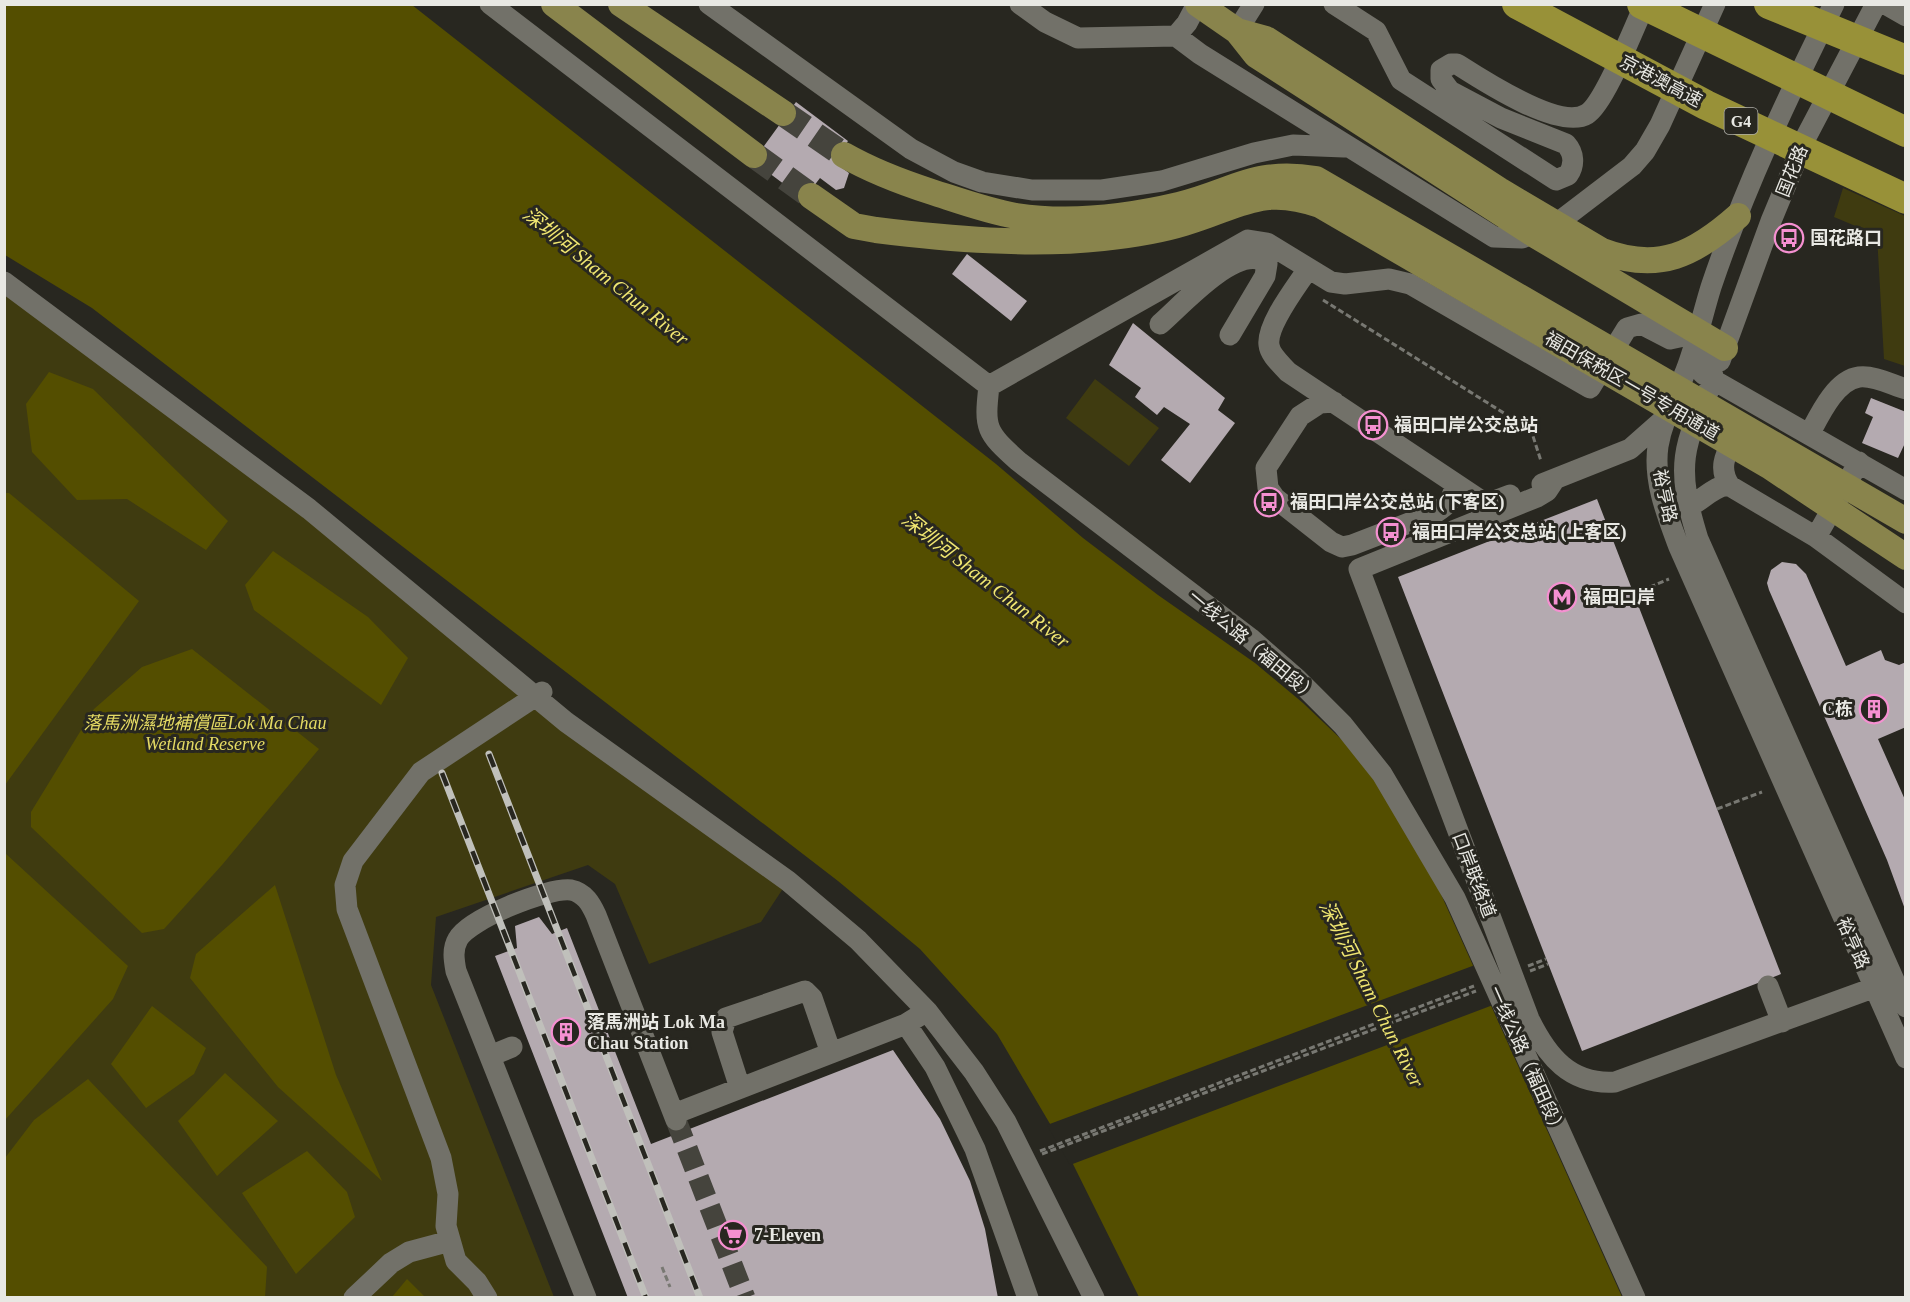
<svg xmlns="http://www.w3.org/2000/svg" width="1910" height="1302" viewBox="0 0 1910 1302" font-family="'Times New Roman','Noto Sans SC',serif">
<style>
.green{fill:#3f3b10}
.water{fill:#544e00}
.pier{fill:#282720}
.building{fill:#b4aab0}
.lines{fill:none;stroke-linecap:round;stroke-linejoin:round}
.minor-tunnel{stroke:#45443d;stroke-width:21;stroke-dasharray:21 10;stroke-linecap:butt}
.major-tunnel{stroke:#45443d;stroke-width:26;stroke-dasharray:26 13;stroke-linecap:butt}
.path{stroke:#787872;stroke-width:3;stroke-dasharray:6 3;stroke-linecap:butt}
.minor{stroke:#727169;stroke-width:21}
.major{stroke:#89844c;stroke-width:26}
.highway{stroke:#989138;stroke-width:30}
.rail-casing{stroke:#c0c0bb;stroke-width:7}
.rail{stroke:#282720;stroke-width:4.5;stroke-dasharray:14;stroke-linecap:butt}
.labels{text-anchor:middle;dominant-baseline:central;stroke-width:6;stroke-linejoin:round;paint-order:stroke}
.shield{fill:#282720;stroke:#aeaea8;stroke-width:1.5}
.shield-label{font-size:16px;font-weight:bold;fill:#e8e8e3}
.street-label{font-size:18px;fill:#e8e8e3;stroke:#282720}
.poi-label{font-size:18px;font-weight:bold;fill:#e8e8e3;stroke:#282720;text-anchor:start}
.park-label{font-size:18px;font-style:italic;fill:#e4da63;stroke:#282720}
.water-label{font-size:20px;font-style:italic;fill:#f1e771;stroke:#282720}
</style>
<rect width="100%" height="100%" fill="#282720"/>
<path class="green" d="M1843,188l62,28v150l-21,-7 -7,-124 -43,-18z
M4,283l780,604 -23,35 -112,42 -34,-80 -27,-19 -152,52 -5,68 123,312h-549z
M1095,379l64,49 -30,38 -63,-48z"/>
<path class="water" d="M4,5h408l584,459 87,74 75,57 97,68 48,40 61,58 62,100 196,436h-483l-70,-141 -72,-122 -77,-85 -82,-68 -746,-573 -87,-53z
M49,372l44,17 135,132 -22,29 -79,-51 -50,1 -45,-48 -6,-48z
M5,493h4l130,108 -134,184z
M273,551l95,66 40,41 -27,47 -127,-95 -9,-25z
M192,649l127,100 -97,116 -58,64 -22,4 -111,-106v-15l63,-103 48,-42z
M5,853l123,113 -15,33 -108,121z
M275,885l61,190 46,106 -104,-94 -88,-109 6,-24z
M152,1006l54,42 -12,26 -48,34 -35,-44z
M225,1073l53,48 -61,55 -39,-55z
M88,1079l179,188 -2,30h-260v-139l29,-38z
M307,1151l40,41 8,25 -59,57 -54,-81z
M407,1279l18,18h-33z"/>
<path class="pier" d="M1475,965l18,40 -423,160 -23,-40z"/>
<path class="building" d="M796,102l52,39 -14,21 15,11 -5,15 -8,2 -16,-12 -16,21 -51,-38z
M967,254l60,47 -16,20 -59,-47z
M1133,323l92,75 -7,12 17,13 -45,60 -29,-23 29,-36 -26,-17 -7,8 -22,-18 6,-9 -32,-23z
M1871,398l35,14v29l-8,17 -36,-15 11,-26 -8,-4z
M1597,499l184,475 -199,77 -184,-474z
M1782,562l14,2 10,10 40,92 35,-16 4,10 14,5 7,-3v65l-28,12 28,63v110l-19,-52 -118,-270 -2,-7 4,-13z
M539,917l13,17 15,-6 84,216 242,-94 47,69 30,62 15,48 13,69h-370l-133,-342 22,-8 -2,-22z"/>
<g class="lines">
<path class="minor-tunnel" d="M676,1120l69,178"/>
<path class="major-tunnel" d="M783,113l61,42
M754,155l57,41"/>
<path class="path" d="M1323,300l208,130 10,31
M1633,594l36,-15
M1717,809l45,-17
M1528,966l18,-7
M1530,971l18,-7
M1040,1151l434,-165
M1042,1154l434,-163
M662,1267l8,20"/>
<path class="minor" d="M490,4l499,382
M709,4l202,145 43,23 28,10 50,8h70l60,-9 92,-28 39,-8 51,2
M1020,4l25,18 33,16 98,-2 24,18 294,183 28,1 34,-14 76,-58 13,-15 15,-26 55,-121
M1334,4l42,27 25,49 155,100 12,-5c7,-10 6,-22 -2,-31l-65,-26 -51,-27 -9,-12v-9l10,-6h6c25,16 103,67 130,50 18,-11 47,-87 58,-110
M1834,4c-46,92 -90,185 -123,283 -8,26 -14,53 -23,78 -10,28 -25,51 -30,81 -5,35 9,69 21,101l227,511
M1885,4l21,12
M1237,31l17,-27
M1176,36l11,-13 10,-19
M1308,269c-11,17 -42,56 -39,76 1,10 12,19 19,27l198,132 24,-9
M4,282l305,227 257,213 222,159 70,59 69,71 47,61 32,50 88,176
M1160,324c21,-18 68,-71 98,-65l9,5 -2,12 -35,59
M1698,333l16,46c-32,68 -39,86 -16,160l208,468
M1720,361l51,-140 34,-82 71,-135
M1703,374l203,116
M1334,402l-14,1 -20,13 -34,52 2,20 7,10 56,44 11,5 10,-2 83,-32c13,-8 18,-14 20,-29
M1810,433c10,-19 26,-53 49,-56 15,-2 33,8 47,12
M1555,479l-8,12 -10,6 -178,72 170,450c18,37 41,66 86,63l258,-94
M1542,484l88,-35 34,-30
M1730,486c-14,-20 -2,-35 7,-55
M1688,507c13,-5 28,-24 42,-21l86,51 90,66
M1816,537l43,-75
M1768,986l14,36
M927,1011l-21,13 29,43 40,82 53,149
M490,1056l22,-9
M740,1088l-18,-56 4,-14 79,-27 7,7 19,55
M674,1114l232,-90
M354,1298l37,-35 18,-11 41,-11
M487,1298l-10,-16 -21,-21 -10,-35 2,-32 -7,-36 -94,-249 -2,-24 8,-24 68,-89 121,-80
M586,1298l-130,-327c-2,-11 -4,-22 2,-32 11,-20 90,-52 113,-49 14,3 20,14 25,25l80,205
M1635,1298l-180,-400 -73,-124 -39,-49 -46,-46 -47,-41 -232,-177c-32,-29 -34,-32 -29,-75l259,-146 19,3 64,39 14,2 44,-5 21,5 180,104 37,-60 14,-4 29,15 28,-6"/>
<path class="major" d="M554,4l200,151
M621,4l162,109
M1198,4l39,27 29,8 233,151 103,61c57,22 93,3 136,-35
M1237,31l19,24 279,180 190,113
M844,155c28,16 57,27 88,37 28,9 55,19 84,24 52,8 112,1 163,-11 56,-14 75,-36 137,-26l590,342
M811,196l43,30 22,4c74,9 153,16 227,8 28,-3 55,-7 81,-15 55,-16 77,-39 136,-18l449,261 137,91"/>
<path class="highway" d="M1517,4l189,101 200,94
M1642,4l264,128
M1769,4l137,56"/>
<g class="rail-casing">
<path id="rail" d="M489,754l211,544
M442,773l204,525"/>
</g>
<use href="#rail" class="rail"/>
</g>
<defs>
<g id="bus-ring" transform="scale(1.5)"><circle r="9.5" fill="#282720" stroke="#f590d1" stroke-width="1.5"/><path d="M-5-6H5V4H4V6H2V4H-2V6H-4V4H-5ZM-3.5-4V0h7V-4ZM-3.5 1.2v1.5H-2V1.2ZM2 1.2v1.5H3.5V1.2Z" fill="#f590d1"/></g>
<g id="metro-ring" transform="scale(1.5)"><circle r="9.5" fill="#282720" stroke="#f590d1" stroke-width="1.5"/><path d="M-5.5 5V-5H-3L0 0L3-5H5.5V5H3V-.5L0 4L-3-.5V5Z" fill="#f590d1"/></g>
<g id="building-ring" transform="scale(1.5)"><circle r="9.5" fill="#282720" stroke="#f590d1" stroke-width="1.5"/><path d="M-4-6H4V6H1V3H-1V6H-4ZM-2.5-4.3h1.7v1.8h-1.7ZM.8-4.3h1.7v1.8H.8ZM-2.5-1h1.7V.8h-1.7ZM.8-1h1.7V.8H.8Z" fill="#f590d1"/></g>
<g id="supermarket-ring" transform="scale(1.5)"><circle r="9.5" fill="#282720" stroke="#f590d1" stroke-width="1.5"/><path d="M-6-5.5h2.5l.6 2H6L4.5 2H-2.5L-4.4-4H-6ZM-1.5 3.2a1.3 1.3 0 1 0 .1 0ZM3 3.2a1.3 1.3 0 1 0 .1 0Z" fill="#f590d1"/></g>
</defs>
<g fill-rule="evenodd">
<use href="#bus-ring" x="1789" y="238"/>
<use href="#bus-ring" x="1373" y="425"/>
<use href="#bus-ring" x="1269" y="502"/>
<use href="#bus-ring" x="1391" y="532"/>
<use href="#metro-ring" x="1562" y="597"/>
<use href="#building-ring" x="1874" y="709"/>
<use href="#building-ring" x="566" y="1032"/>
<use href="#supermarket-ring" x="733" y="1235"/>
</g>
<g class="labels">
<rect class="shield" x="1724.5" y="108" width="33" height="26" rx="4.5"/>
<g class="shield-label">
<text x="1741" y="121">G4</text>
</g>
<g class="street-label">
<text transform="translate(1661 81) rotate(28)">京港澳高速</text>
<text transform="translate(1792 171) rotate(-68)">国花路</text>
<text transform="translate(1632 386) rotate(30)">福田保税区一号专用通道</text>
<text transform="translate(1665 496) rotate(78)">裕亨路</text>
<text transform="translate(1253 646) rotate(40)">一线公路（福田段）</text>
<text transform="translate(1474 875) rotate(69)">口岸联络道</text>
<text transform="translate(1853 943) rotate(66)">裕亨路</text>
<text transform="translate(1527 1061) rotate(66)">一线公路（福田段）</text>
</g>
<g class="poi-label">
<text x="1810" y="238">国花路口</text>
<text x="1394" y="425">福田口岸公交总站</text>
<text x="1290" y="502">福田口岸公交总站 (下客区)</text>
<text x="1412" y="532">福田口岸公交总站 (上客区)</text>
<text x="1583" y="597">福田口岸</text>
<text x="1853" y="709" text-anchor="end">C栋</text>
<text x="587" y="1022">落馬洲站 Lok Ma<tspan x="587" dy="21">Chau Station</tspan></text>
<text x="754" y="1235">7-Eleven</text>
</g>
<g class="park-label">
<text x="205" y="723">落馬洲濕地補償區Lok Ma Chau<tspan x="205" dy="21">Wetland Reserve</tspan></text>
</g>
<g class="water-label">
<text transform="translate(606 276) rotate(39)">深圳河 Sham Chun River</text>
<text transform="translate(986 580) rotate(38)">深圳河 Sham Chun River</text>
<text transform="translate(1372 994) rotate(63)">深圳河 Sham Chun River</text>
</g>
</g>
<rect width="1910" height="1302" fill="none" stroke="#e8e8e3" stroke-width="12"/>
</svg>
